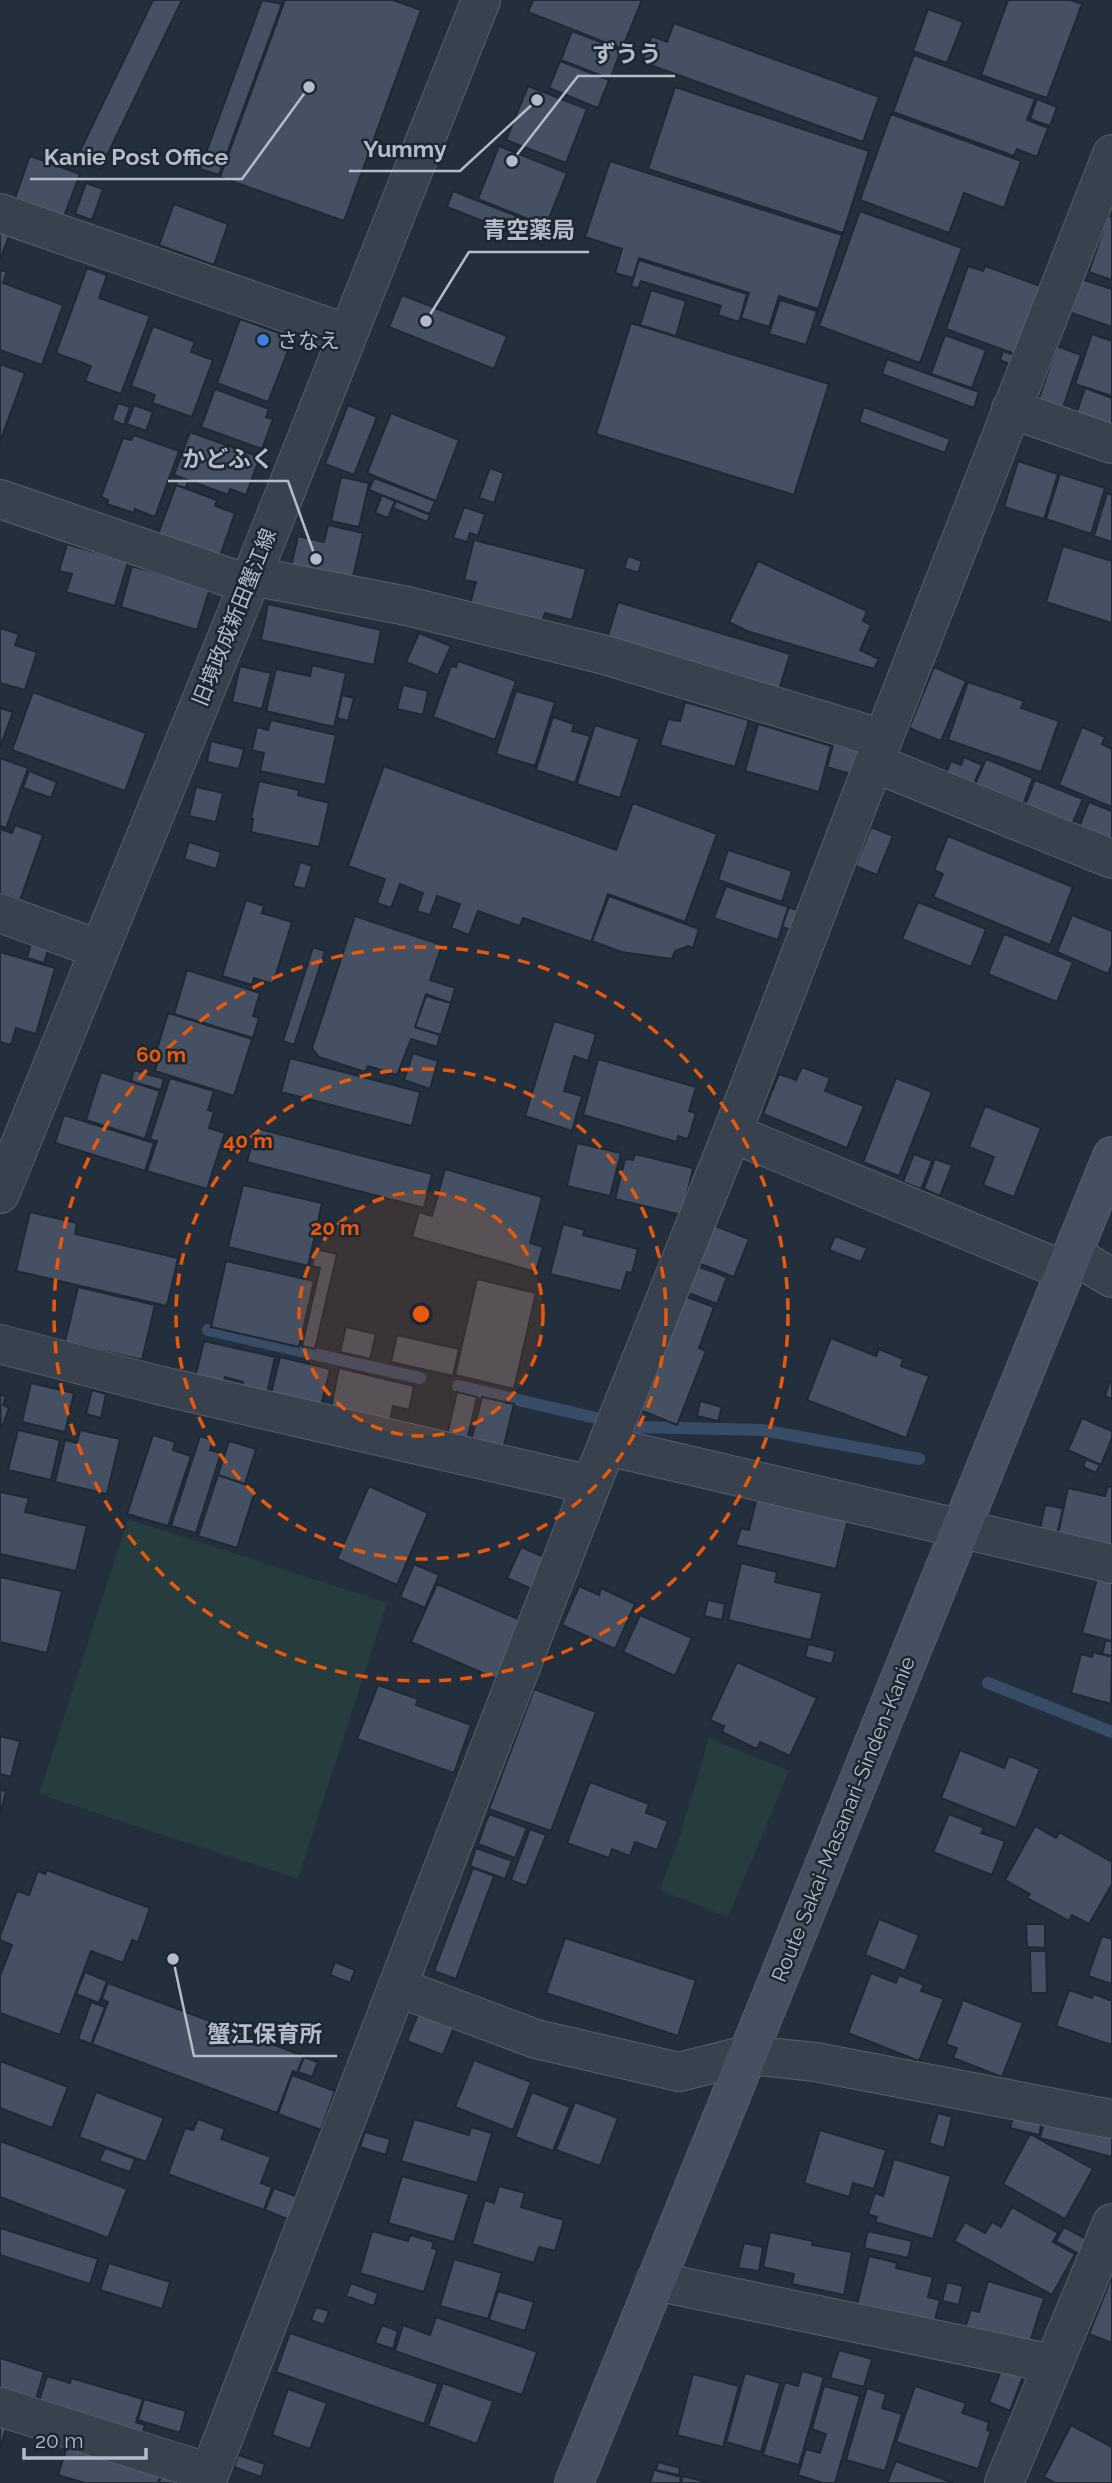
<svg xmlns="http://www.w3.org/2000/svg" width="1112" height="2483" viewBox="0 0 1112 2483" font-family="Raleway,'Noto Sans JP',sans-serif">
<style>
.green{fill:#263c3f}
.lines{fill:none;stroke-linecap:round;stroke-linejoin:round}
.stream{stroke:#394c67;stroke-width:12}
.building{fill:#455162;stroke:#1f2835;stroke-width:2}
.street-casing{stroke:#565f6c;stroke-width:40}
.secondary-casing{stroke:#565f6c;stroke-width:40}
.street{stroke:#38414e;stroke-width:38}
.secondary{stroke:#465061;stroke-width:38}
.ring{fill:none;stroke:#e8590c;stroke-width:3.5;stroke-dasharray:12 9}
.shop-dot{fill:#3f7fe0;stroke:#1d2633;stroke-width:2.5}
.labels{text-anchor:middle;dominant-baseline:central;stroke-width:5;stroke-linejoin:round;paint-order:stroke}
.poi-label{font-size:21px;fill:#b4bcc9;stroke:#1d2633;text-anchor:start}
.street-label{font-size:21px;fill:#b4bcc9;stroke:#1d2633}
.centre{fill:#e8590c;stroke:#1d2633;stroke-width:3.5}
.ring-label{font-size:21px;text-anchor:middle;font-weight:bold;fill:#e8590c;stroke:#1d2633;stroke-width:5;stroke-linejoin:round;paint-order:stroke}
.leader{fill:none;stroke:#b4bcc9;stroke-width:2.5}
.callout-dot{fill:#b4bcc9;stroke:#1d2633;stroke-width:2.5}
.callout-label{font-size:23px;text-anchor:middle;font-weight:bold;fill:#b4bcc9;stroke:#1d2633;stroke-width:5;stroke-linejoin:round;paint-order:stroke}
</style>
<rect width="100%" height="100%" fill="#242f3e"/>
<path class="green" d="M128,1519l259,84 -89,276 -259,-85z
M709,1738l80,33 -61,146 -68,-27 19,-51z"/>
<g class="lines">
<path class="stream" d="M208,1330l212,48
M458,1386l138,32
M636,1427l126,3 157,29
M988,1683l124,49"/>
</g>
<path class="building" d="M153,0h29l-82,170 -24,-11z
M262,0l20,4 -63,171 -19,-6z
M285,0h108l28,10 -77,211 -124,-44z
M533,0h109l-20,49 -94,-37z
M1008,0h63l11,4 -35,94 -66,-23z
M928,9l35,13 -16,41 -34,-12z
M674,23l205,74 -16,45 -221,-80 10,-26 15,6z
M572,31l49,19 -11,29 -49,-19z
M914,55l121,44 -8,21 21,8 -11,29 -20,-8 -3,7 -121,-44z
M560,61l49,19 -11,28 -49,-20z
M528,86l59,23 -21,54 -60,-23z
M675,87l194,64 -26,82 -195,-64z
M1037,99l20,8 -7,19 -20,-7z
M891,114l130,47 -17,47 -40,-15 -15,40 -89,-33z
M499,146l68,27 -21,53 -68,-27z
M30,156l50,18 -16,42 -49,-18z
M610,161l232,74 -24,74 -39,-13 -10,31 -28,-9 8,-25 -110,-35 -6,20 -18,-5 7,-24 -37,-12z
M86,183l17,6 -11,31 -17,-6z
M453,191l97,38 -7,16 -96,-38z
M174,204l54,20 -14,41 -55,-20z
M860,211l102,37 -42,115 -101,-37z
M1108,215l4,2v63l-23,-8z
M0,229l10,4 -10,28z
M639,260l108,34 -8,28 -21,-7 3,-9 -80,-25 -3,8 -7,-3z
M968,266l15,5 2,-5 58,21 -25,68 -72,-26z
M87,268l20,7 -8,23 51,18 -29,78 -36,-13 6,-15 -35,-13z
M0,270l7,2 -4,11 60,22 -21,60 -42,-15z
M1081,279l31,10v38l-43,-15z
M651,290l35,11 -10,35 -36,-11z
M402,295l105,41 -13,33 -105,-42z
M780,300l37,11 -11,34 -37,-11z
M240,319l53,19 -25,64 -51,-19z
M631,323l198,61 -35,111 -198,-61z
M153,326l42,16 -4,10 22,8 -21,57 -40,-14 3,-8 -24,-9z
M1092,334l20,7v55l-37,-12z
M945,335l41,15 -14,38 -41,-14z
M1057,346l24,9 -20,58 -24,-9z
M1003,351l14,5 -3,10 -14,-6z
M887,359l92,33 -5,16 -92,-34z
M0,364l25,9 -25,69z
M1085,388l27,10v35l-38,-13z
M215,389l54,20 -3,8 7,2 -11,30 -61,-22z
M118,403l12,4 -6,18 -12,-5z
M134,405l19,7 -7,19 -19,-7z
M348,405l29,12 -23,58 -29,-11z
M864,407l86,32 -5,14 -86,-31z
M391,413l68,27 -23,61 -69,-28z
M190,432l70,25 -14,38 -16,-6 -2,6 -54,-20z
M134,435l45,16 -24,66 -20,-8 -1,4 -27,-9 1,-4 -7,-3 22,-59 8,2z
M1018,461l40,13 -14,45 -40,-12z
M490,468l14,5 -10,30 -15,-5z
M1060,474l45,14 -14,46 -45,-15z
M341,477l28,6 -10,44 -28,-6z
M178,478l10,3 -2,7 -10,-3z
M374,478l61,23 -5,13 -61,-24z
M176,485l41,15 -2,6 20,7 -16,46 -62,-22z
M1107,493l5,2v47l-18,-6z
M382,495l13,6 -7,17 -13,-5z
M396,501l34,14 -3,7 -34,-14z
M464,507l21,7 -7,22 -8,-3 -3,9 -14,-4z
M328,525l35,8 -12,52 -61,-14 8,-35 26,6z
M474,540l112,29 -14,51 -27,-7 -3,9 -72,-18 6,-22 -12,-2z
M67,544l61,18 -13,44 -49,-14 6,-18 -13,-3z
M1063,546l49,15v62l-66,-21z
M628,556l14,5 -4,12 -14,-5z
M758,561l109,50 -4,10 8,4 -11,25 19,9 -5,10 -127,-38 -18,-9z
M132,566l78,22 -13,42 -76,-23z
M618,602l172,52 -11,36 -172,-51z
M268,604l113,26 -7,35 -113,-25z
M0,628l19,6 -4,11 22,7 -12,38 -25,-7z
M419,633l32,13 -13,29 -32,-13z
M458,661l58,20 -21,59 -62,-23 18,-51 5,1z
M312,665l34,8 -12,54 -68,-16 10,-42 34,7z
M240,666l31,7 -9,36 -30,-7z
M934,667l32,14 -25,60 -32,-13z
M968,682l56,19 -3,7 38,13 -18,51 -93,-32z
M403,685l25,6 -5,24 -26,-6z
M516,691l39,11 -20,64 -39,-12z
M33,692l113,41 -21,58 -113,-41z
M342,695l12,3 -6,23 -11,-3z
M685,702l64,18 -14,47 -75,-22 8,-26 12,2z
M0,708l13,4 -13,35z
M553,717l21,7 -2,7 18,5 -15,47 -39,-13z
M271,720l65,15 -11,50 -65,-14 4,-18 -12,-3 5,-23 11,3z
M758,724l73,22 -12,46 -74,-21z
M595,725l44,14 -19,59 -43,-14z
M1082,727l23,10 -3,7 10,5v58l-53,-22z
M836,734l30,9 -9,33 -30,-9z
M211,741l33,8 -5,20 -32,-7z
M964,757l18,8 -9,21 -28,-11 6,-14 10,4z
M0,758l28,10 -22,60 -6,-2z
M986,759l47,19 -11,29 -48,-20z
M384,766l232,84 17,-47 84,31 -32,88 -77,-28 -17,48 -68,-24 -3,8 -42,-15 -9,24 -18,-7 9,-24 -23,-8 -7,19 -13,-4 6,-18 -23,-9 -9,24 -14,-5 8,-24 -37,-13z
M29,771l28,11 -6,16 -28,-10z
M1035,780l48,19 -12,28 -47,-19z
M259,781l40,9 -1,5 31,8 -10,44 -68,-15 2,-13h-2z
M196,787l27,6 -7,29 -27,-6z
M1089,802l23,9v32l-34,-14z
M15,825l28,10 -23,65 -20,-7v-64l12,4z
M871,827l22,9 -16,39 -22,-9z
M948,836l125,51 -23,58 -117,-48 10,-23 -9,-4z
M189,842l32,10 -5,17 -32,-10z
M728,850l64,21 -10,31 -64,-22z
M300,862l12,4 -7,23 -12,-3z
M726,886l62,21 -10,33 -64,-22z
M609,896l90,33 -6,19 -5,-2 -13,5 -3,8 -51,-7 -29,-11z
M246,900l18,6 -2,7 30,9 -19,62 -19,-6 -2,7 -30,-9z
M918,902l68,27 -15,38 -69,-28z
M789,907l13,5 -7,19 -13,-4z
M1072,915l40,16v33l-4,10 -51,-22z
M355,916l87,29 -12,35 25,8 -4,15 -25,-9 -11,33 25,8 -3,12 -26,-8 -14,36 -29,-9 -3,6 -46,-15 -7,-9z
M1004,934l69,28 -16,40 -69,-28z
M32,939l18,5 -6,19 -17,-5z
M313,947l12,4 -31,94 -11,-4z
M0,952l55,16 -19,66 -20,-6 -5,17 -11,-3z
M187,970l73,23 -7,23 6,2 -6,20 -79,-24z
M426,996l25,7 -10,32 -26,-8z
M168,1013l84,26 -18,57 -79,-25 3,-11 -4,-1z
M554,1021l42,13 -8,27 -14,-5 -10,35 18,5 -10,35 -47,-15z
M413,1053l25,8 -8,28 -26,-9z
M290,1058l130,34 -8,34 -131,-34z
M598,1059l98,28 -7,24 7,2 -8,26 -10,-3 -1,6 -94,-27z
M802,1067l28,11 -5,13 39,15 -17,42 -84,-34 16,-40 17,6z
M134,1070l30,9 -3,11 -30,-9z
M101,1072l59,19 -15,48 -59,-19z
M170,1078l44,13 -6,19 6,2 -5,16 16,5 -18,56 -60,-18 10,-30 -7,-2z
M896,1078l36,14 -33,84 -36,-14z
M985,1106l56,22 -27,69 -31,-12 11,-28 -25,-10z
M64,1115l90,28 -9,28 -90,-28z
M256,1128l176,46 -8,34 -177,-46z
M577,1143l44,10 -11,43 -43,-10z
M635,1154l58,14 -11,47 -67,-16 10,-40 8,1z
M914,1154l18,7 -11,28 -18,-7z
M935,1159l17,6 -12,31 -16,-7z
M445,1169l97,28 -12,46 13,4 -7,25 -124,-35 7,-25 13,4z
M243,1185l79,18 -14,63 -80,-19z
M30,1212l47,11 -2,11 103,24 -11,48 -151,-35z
M563,1224l22,6 -2,5 55,14 -6,24 -5,-1 -6,19 -71,-17z
M713,1225l36,14 -15,38 -36,-14z
M835,1236l32,12 -6,14 -32,-12z
M316,1249l21,5 -22,95 -13,-3 18,-78 -8,-2z
M226,1261l88,20 -15,66 -88,-20z
M697,1266l30,11 -10,27 -31,-12z
M477,1279l59,14 -22,96 -59,-14z
M78,1287l77,18 -13,55 -77,-18z
M684,1296l30,11 -15,41 7,3 -29,74 -37,-15z
M346,1327l30,7 -6,25 -30,-7z
M397,1335l62,14 -6,27 -62,-14z
M831,1338l45,18 3,-7 24,10 -2,7 28,10 -23,62 -99,-38z
M204,1341l71,16 -8,37 -25,-6 1,-6 -18,-5 -2,7 -28,-6z
M280,1357l50,12 -9,37 -50,-12z
M339,1368l75,18 -5,24 -16,-4 -3,14 -59,-13z
M1110,1381l2,1v17l-7,-3z
M31,1383l43,10 -9,39 -43,-10z
M92,1390l14,4 -5,24 -15,-4z
M457,1392l20,5 -10,44 -20,-5z
M0,1394l6,3 -3,8 6,3 -8,22z
M482,1397l32,7 -11,45 -32,-8z
M700,1401l22,6 -4,14 -21,-5z
M1082,1418l30,13v7l-11,27 -33,-15z
M18,1430l42,10 -9,40 -43,-10z
M80,1430l40,9 -13,55 -52,-12 10,-42 12,3z
M153,1435l22,7 -2,8 18,6 -23,70 -41,-12z
M200,1436l13,4 -3,10 11,3 -25,80 -25,-7z
M229,1441l27,8 -11,35 -27,-9z
M1086,1459l14,6 -4,8 -13,-6z
M218,1475l38,13 -19,60 -39,-12z
M369,1486l59,27 -31,72 -60,-26z
M1108,1486l4,1v68l-56,-12 12,-55 37,8z
M0,1492l29,6 -4,14 62,14 -11,45 -76,-17z
M757,1497l91,22 -12,50 -100,-24 5,-17 8,2z
M1045,1505l18,3 -8,35 -17,-4z
M521,1547l28,12 -13,32 -29,-13z
M741,1563l36,9 -2,10 47,11 -11,47 -83,-20z
M414,1564l25,11 -14,33 -25,-11z
M0,1577l62,14 -15,62 -47,-11z
M1097,1579l15,4v58l-30,-8z
M437,1584l90,39 -26,58 -90,-39z
M579,1586l20,9 2,-7 34,16 -20,45 -53,-24z
M708,1600l17,4 -3,16 -18,-4z
M640,1615l52,23 -17,38 -52,-24z
M1106,1640l6,2v14l-10,-2z
M808,1644l27,7 -3,13 -27,-7z
M1093,1652l19,5 -1,47 -40,-11 10,-39 11,3z
M737,1662l80,36 -27,58 -30,-14 -3,7 -35,-17 2,-6 -14,-6z
M378,1685l40,14 -2,6 55,20 -17,48 -97,-34z
M534,1689l62,23 -45,119 -62,-22z
M0,1736l20,5 -9,36 -11,-3z
M960,1750l44,18 5,-12 31,13 -24,59 -75,-30z
M590,1782l59,22 -3,9 22,8 -11,29 -22,-8 -5,14 -18,-7 -3,9 -42,-15z
M0,1790l6,1 -6,25z
M489,1814l38,14 -12,30 -37,-14z
M949,1814l35,14 -3,5 24,8 -13,34 -59,-23z
M1035,1826l21,12 3,-6 53,30v22l-23,40 -17,-9 -3,6 -42,-23 3,-4 -25,-14z
M530,1829l16,6 -20,51 -15,-6z
M476,1848l36,13 -7,18 -35,-13z
M473,1868l21,8 -38,103 -22,-8z
M47,1870l103,38 -12,34 -6,-2 -9,23 -32,-12 -31,84 -60,-22v-37l12,-31 -12,-5v-4l17,-45 12,4 9,-24 7,3z
M879,1919l40,16 -14,36 -40,-16z
M1026,1924h19v24l-18,-1z
M1102,1936l10,3v45l-24,-8z
M565,1938l131,42 -18,56 -132,-43z
M1030,1951h16l1,42h-16z
M335,1962l20,8 -5,13 -20,-8z
M85,1972l22,9 -8,22 -23,-9z
M871,1973l25,10 3,-8 25,10 -3,6 23,8 -25,62 -71,-28z
M108,1983l196,73 -7,17 -4,-2 -16,42 -185,-69 16,-42 -6,-3z
M1069,1990l23,8 2,-4 18,7v44l-56,-19z
M963,2000l60,23 -21,54 -49,-19 4,-10 -11,-4z
M91,2002l14,5 -14,37 -13,-5z
M418,2014l36,13 -11,28 -36,-14z
M304,2057l14,5 -6,15 -14,-5z
M474,2060l57,22 -18,48 -58,-23z
M0,2061l68,26 -16,41 -52,-20z
M292,2075l43,16 -14,39 -43,-16z
M96,2092l68,26 -18,44 -67,-25z
M532,2092l38,15 -17,44 -38,-14z
M575,2102l43,16 -18,48 -44,-16z
M938,2113l14,4 -8,31 -15,-5z
M1014,2114l28,7 -3,14 -29,-7z
M198,2119l27,10 -4,10 50,18 -10,26 11,4 -8,23 -96,-36 17,-46 8,2z
M414,2119l55,16 2,-8 21,6 -15,50 -76,-22z
M1045,2120l67,17v20l-72,-19z
M820,2130l66,20 -12,39 -21,-6 -4,14 -45,-14z
M365,2132l25,7 -4,16 -26,-8z
M1030,2134l63,35 -28,50 -62,-35z
M0,2141l127,48 -19,49 -108,-41z
M105,2148l30,11 -5,13 -31,-11z
M894,2159l57,17 -18,63 -58,-17 2,-5 -9,-3 7,-21 8,3z
M402,2176l67,18 -15,48 -66,-19z
M499,2186l26,7 -4,14 43,13 -9,31 -16,-4 -5,16 -62,-19 13,-44 9,3z
M274,2188l27,10 -9,23 -27,-11z
M1012,2207l46,26 -5,9 22,12 -23,41 -98,-54 11,-19 20,11 7,-11 9,5z
M1064,2227l27,15 -8,14 -27,-15z
M0,2228l98,31 -8,25 -90,-29z
M372,2231l36,10 2,-6 24,7 -2,6 5,2 -13,42 -64,-19z
M868,2231l44,10 -4,17 -44,-10z
M770,2232l43,9 -1,4 40,7 -8,43 -52,-11 2,-10 -31,-7z
M744,2243l19,4 -4,24 -21,-3z
M869,2256l28,7 -1,5 37,9 -5,20 12,3 -7,28 -77,-19z
M454,2259l48,14 -14,46 -48,-13z
M109,2263l61,19 -8,27 -62,-19z
M1112,2276v67l-23,-9z
M988,2281l56,17 -16,50 -64,-17 7,-21 8,2z
M947,2282l16,4 -4,19 -17,-4z
M351,2283l27,10 -4,13 -28,-10z
M498,2291l36,11 -9,29 -36,-11z
M316,2307l13,4 -5,14 -13,-5z
M436,2317l101,35 -15,43 -127,-44 8,-26 27,10z
M382,2325l16,6 -5,18 -18,-6z
M290,2333l148,51 -14,40 -148,-52z
M839,2350l33,9 -8,28 -34,-9z
M0,2358l44,14 -10,34 -34,-10z
M1004,2363l21,8 -15,40 -21,-9z
M802,2371l22,6 -25,88 -36,-10 22,-73 13,4z
M745,2373l35,10 -19,69 -35,-10z
M693,2374l46,12 -16,61 -46,-12z
M47,2376l23,7 1,-5 72,21 -7,23 9,3 -5,17 -104,-31z
M443,2383l50,18 -16,43 -49,-18z
M824,2386l36,10 -25,87h-12l-25,-8 8,-26 14,4 6,-19 -14,-5z
M915,2386l51,17 -4,10 27,9 -2,8 4,1 -13,38 -82,-27z
M867,2388l19,6 -4,14 20,6 -17,57 -39,-11z
M288,2389l39,14 -17,46 -38,-14z
M144,2399l42,12 -6,22 -42,-13z
M0,2424l7,1 -7,24z
M1071,2425l41,22v36h-57l-11,-6z
M68,2444l93,28 -3,11h-73l-27,-8z
M238,2455l27,9 -4,13 -27,-10z
M896,2461l57,22h-66z
M658,2462l22,6 -1,7 -23,-5z
M654,2470l27,7 -1,6h-30z
M162,2473l25,10h-28z
M683,2476l27,7h-29z"/>
<g class="lines">
<g class="street-casing">
<path id="street" d="M0,213l348,121
M1011,409l101,35
M0,499l248,85
M252,576l155,30 198,49 278,84
M874,763l238,96
M0,913l98,36
M732,1133l333,138
M0,1194l252,-618 229,-576
M1072,1254l40,24
M0,1344l158,41 433,100
M607,1446l505,118
M397,1987l139,52 143,33 68,-17 69,7 296,57
M655,2281l398,83
M0,2407l210,66
M206,2483l385,-998 141,-352 151,-394 229,-585
M1004,2483l108,-260"/>
</g>
<g class="secondary-casing">
<path id="secondary" d="M574,2483l538,-1327"/>
</g>
<use href="#street" class="street"/>
<use href="#secondary" class="secondary"/>
</g>
<circle cx="421" cy="1314" r="122" fill="#e8590c" fill-opacity=".12"/>
<g class="ring">
<circle cx="421" cy="1314" r="122"/>
<circle cx="421" cy="1314" r="245"/>
<circle cx="421" cy="1314" r="367"/>
</g>
<circle class="shop-dot" cx="263" cy="340" r="7"/>
<g class="labels">
<g class="poi-label">
<text x="277" y="340">さなえ</text>
</g>
<g class="street-label">
<text transform="translate(234 617) rotate(-68)">旧境政成新田蟹江線</text>
<text transform="translate(843 1819) rotate(-68)">Route Sakai-Masanari-Sinden-Kanie</text>
</g>
</g>
<circle cx="421" cy="1314" r="10" class="centre"/>
<g class="ring-label">
<text x="161" y="1062">60 m</text>
<text x="248" y="1148">40 m</text>
<text x="335" y="1235">20 m</text>
</g>
<path class="leader" d="M512 161L578 76H675M537 100L460 171H349M309 87L242 179H30M426 321L469 252H589M316 559L288 481H168M173 1959L194 2056H337"/>
<g class="callout-dot">
<circle cx="512" cy="161" r="7"/>
<circle cx="537" cy="100" r="7"/>
<circle cx="309" cy="87" r="7"/>
<circle cx="426" cy="321" r="7"/>
<circle cx="316" cy="559" r="7"/>
<circle cx="173" cy="1959" r="7"/>
</g>
<g class="callout-label">
<text x="627" y="62">ずうう</text>
<text x="405" y="157">Yummy</text>
<text x="136" y="165">Kanie Post Office</text>
<text x="529" y="238">青空薬局</text>
<text x="228" y="467">かどふく</text>
<text x="265" y="2042">蟹江保育所</text>
</g>
<path d="M24 2448v10h122v-10" fill="none" stroke="#b4bcc9" stroke-width="3.5"/>
<text x="35" y="2448" font-size="21" fill="#b4bcc9" stroke="#1d2633" stroke-width="5" paint-order="stroke">20 m</text>
</svg>
